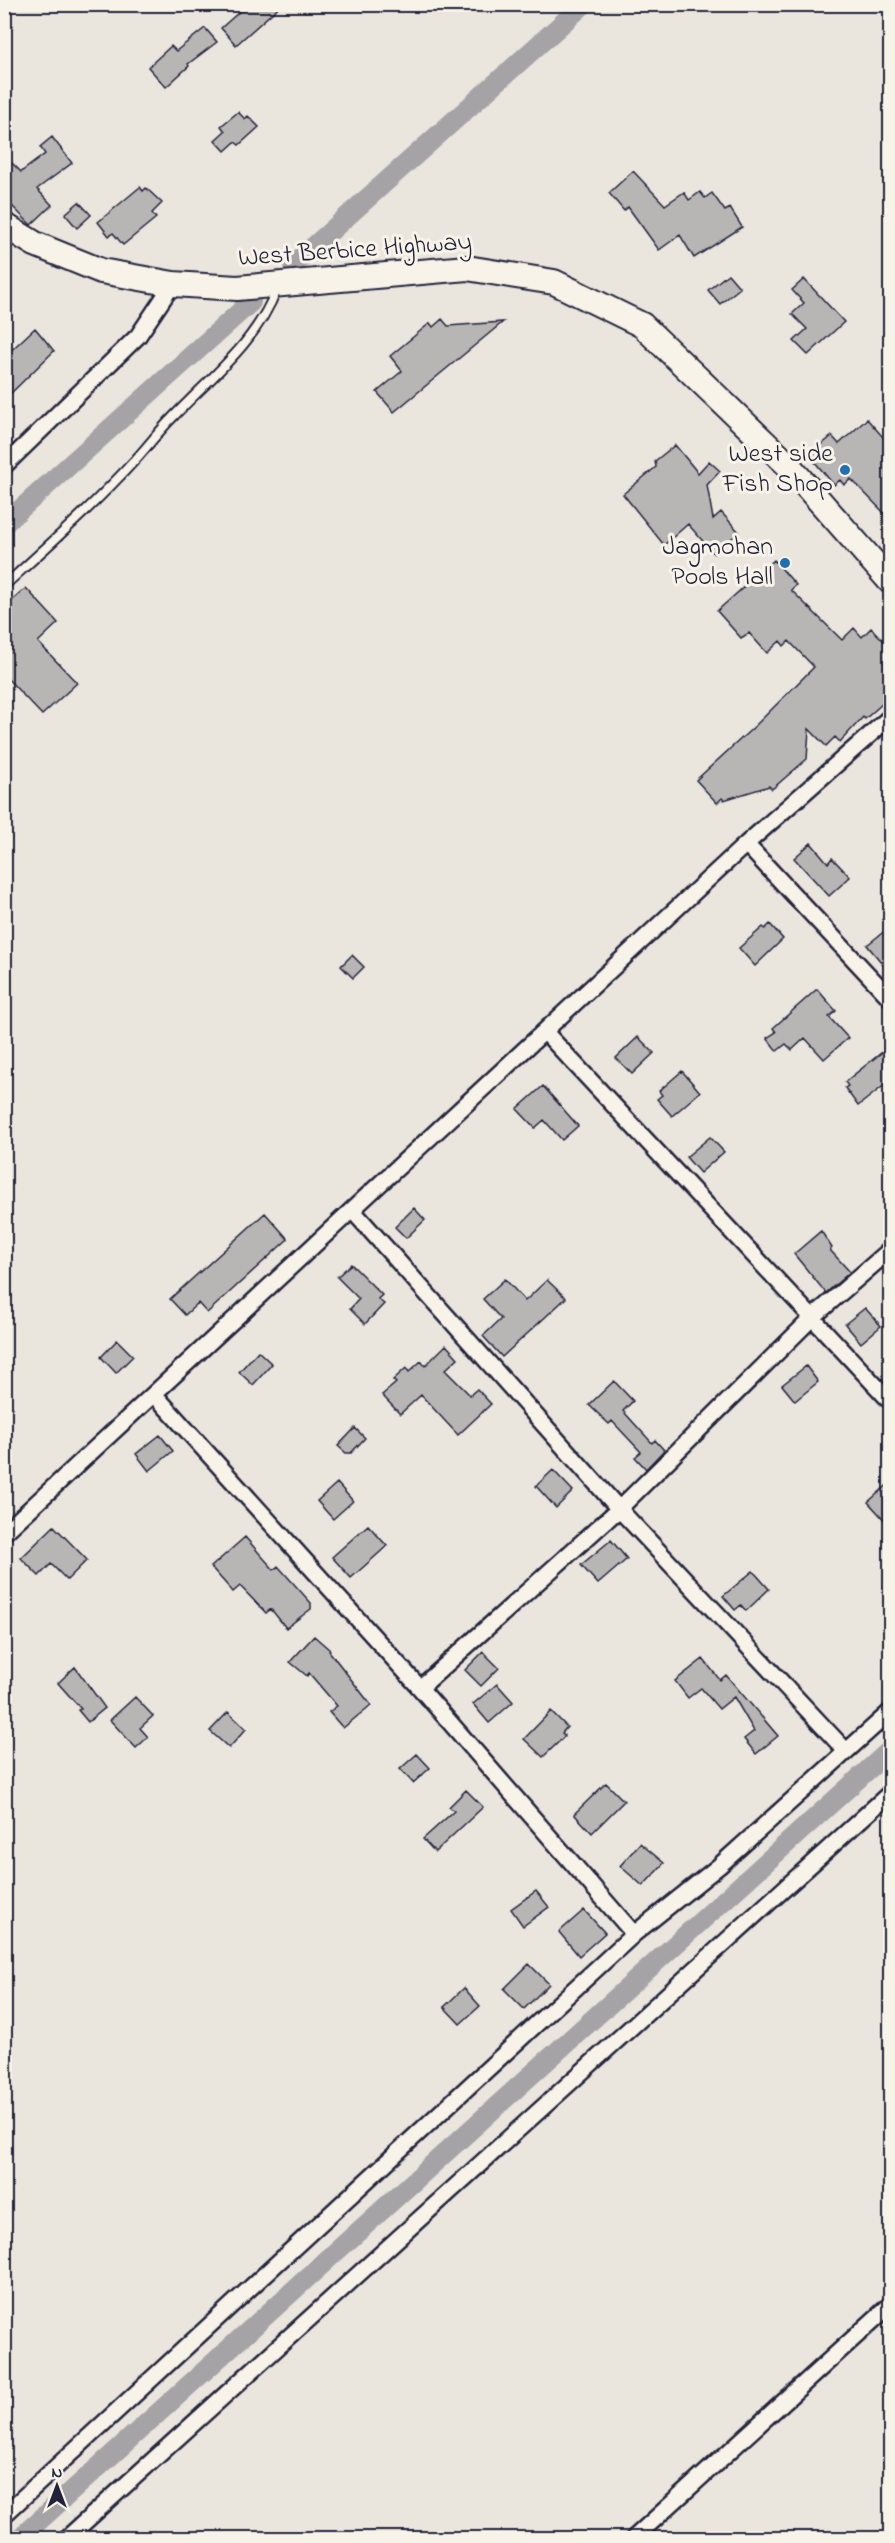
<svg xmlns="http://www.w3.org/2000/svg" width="895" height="2543" viewBox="0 0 895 2543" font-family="'Indie Flower',sans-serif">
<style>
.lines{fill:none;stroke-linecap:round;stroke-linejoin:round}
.canal{stroke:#a6a3a6;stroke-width:20}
.building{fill:#b8b6b5;stroke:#22223b;stroke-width:1.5}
.service-casing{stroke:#22223b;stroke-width:12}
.minor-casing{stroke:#22223b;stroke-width:20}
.primary-casing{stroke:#22223b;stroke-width:28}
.service{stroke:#f7f3e8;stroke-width:8}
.minor{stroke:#f7f3e8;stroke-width:15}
.primary{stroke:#f7f3e8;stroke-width:24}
.poi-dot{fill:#1f6fb2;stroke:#f7f3e8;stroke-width:2}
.labels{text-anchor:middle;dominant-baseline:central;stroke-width:6;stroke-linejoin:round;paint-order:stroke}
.street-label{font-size:26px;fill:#22223b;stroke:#f7f3e8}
.poi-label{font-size:26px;fill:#22223b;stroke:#f7f3e8;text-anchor:end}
</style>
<rect width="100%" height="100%" fill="#eae6de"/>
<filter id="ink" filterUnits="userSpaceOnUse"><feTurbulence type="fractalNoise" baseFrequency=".0167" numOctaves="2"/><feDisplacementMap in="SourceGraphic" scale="12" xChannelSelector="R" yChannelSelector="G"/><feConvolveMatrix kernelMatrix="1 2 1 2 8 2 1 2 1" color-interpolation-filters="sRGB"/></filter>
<g filter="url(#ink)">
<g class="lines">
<path class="canal" d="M293,265l291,-261
M4,524l247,-222
M20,2538l870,-788"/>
</g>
<path class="building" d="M248,4h34l-46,41 -15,-17z
M205,28l12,14 -29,22 1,2 -23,21 -18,-20 23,-21 5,5z
M238,112l7,7 3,-3 11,11 -20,18 -4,-3 -10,9 -10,-11 10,-9 -4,-5z
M52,137l20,26 -35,26 15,16 -21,20 -27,-27v-43l17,17 24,-18 -5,-7z
M633,171l32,34 19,-13 5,8 11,-8 5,6 7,-5 13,18 5,-3 12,19 -48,31 -14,-23 -21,15 -31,-43 -4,4 -15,-18z
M140,187l3,4 3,-3 16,15 -10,10 4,5 -33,27 -10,-12 -4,3 -11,-14z
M79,202l12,13 -14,13 -12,-14z
M728,274l12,14 -20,16 -12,-14z
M804,279l40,43 -36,33 -14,-14 13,-12 -15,-15 12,-11 -12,-13z
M442,319l6,7 55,-4 -109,90 -17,-20 25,-21 -12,-15 40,-33 3,4z
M35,328l19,23 -50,49v-43z
M867,419l24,27v74l-40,-41 -7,6 -4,-5 -6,5 -25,-30 23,-19 7,8z
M675,445l23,28 11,-12 11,10 -13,14 6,34 8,-7 18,20 -25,22 -26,-30 -24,21 -41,-51 33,-27 -1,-6z
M774,560l22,25 -5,5 51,50 12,-12 8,9 9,-9 20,20v48l-26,23 -2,-2 -23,25 -5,-5 -9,9 -17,-17 -2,30 -35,30 -3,-3 -45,14 -2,-2 -5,5 -21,-23 60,-55 58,-58 -25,-26 -5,5 -4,-5 -13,12 -18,-20 -8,5 -24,-27z
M26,588l32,35 -20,19 39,41 -35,32 -38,-40v-67z
M811,843l17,20 4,-5 18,19 -21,19 -35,-38z
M770,924l13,15 -28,27 -16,-18 24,-21 2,2z
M891,926v48l-24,-29z
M352,955l12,12 -11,11 -12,-12z
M817,989l19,22 -7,6 19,21 -24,21 -19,-21 -13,12 -6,-6 -9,7 -10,-13 9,-6 -3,-4z
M638,1037l16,16 -22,21 -16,-16z
M891,1045v35l-33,26 -13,-18 3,-2 -3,-4z
M682,1071l18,21 -28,24 -15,-17 5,-4 -3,-4z
M543,1086l35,40 -16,14 -18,-20 -9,8 -18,-19z
M710,1137l14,15 -24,21 -14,-16z
M414,1208l11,12 -19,18 -11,-11z
M265,1213l23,26 -81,74 -9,-10 -13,12 -15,-16z
M821,1231l11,17 -2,2 20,22 -24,21 -32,-39z
M351,1264l31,31 -4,4 6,5 -19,20 -15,-15 9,-10 -22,-22z
M505,1279l20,22 22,-21 19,18 -64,59 -19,-21 18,-17 -18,-20z
M865,1308l16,18 -20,17 -16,-19z
M117,1340l16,16 -17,17 -15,-16z
M446,1345l12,13 -13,12 25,25 7,-6 14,15 -33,31 -37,-40 -21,19 -18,-19 14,-12 -3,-3 13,-12 3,4 12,-11 4,5z
M258,1351l14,13 -19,21 -14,-13z
M806,1366l12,16 -23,19 -13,-16z
M614,1381l19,20 -10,10 29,32 3,-3 9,10 -18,19 -11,-12 6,-5 -29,-31 -3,3 -20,-19z
M355,1428l10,10 -14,15h-5l-8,-7z
M160,1435l13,16 -24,20 -13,-17z
M553,1470l20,21 -17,17 -20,-22z
M891,1482v45l-23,-25z
M337,1483l16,18 -20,18 -16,-18z
M368,1525l19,21 -36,32 -19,-21z
M54,1526l33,34 -20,20 -16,-16 -12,12 -18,-18z
M245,1537l29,33 4,-4 33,37v6l-25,19 -15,-19 -5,4 -26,-27 -7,6 -22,-25z
M611,1540l16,19 -29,25 -17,-19z
M753,1571l16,18 -23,22 -5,-6 -6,5 -12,-14z
M314,1636l16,14 -1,1 42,54 -28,23 -14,-16 8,-6 -28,-33 -2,3 -17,-14z
M483,1652l16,16 -18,18 -16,-16z
M703,1659l17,21 6,-5 52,61 -22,18 -12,-15 10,-8 -20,-34 -15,12 -18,-21 -13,10 -13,-17z
M75,1667l30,41 -17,14 -10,-12 3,-1 -23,-26z
M497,1684l16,18 -24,21 -16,-19z
M135,1697l18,19 -13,12 8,9 -12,11 -26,-28z
M551,1711l16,16 -5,6 3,3 -22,21 -19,-18z
M228,1712l18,17 -17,19 -19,-17z
M417,1754l13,14 -17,15 -13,-14z
M606,1783l18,18 -32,32 -18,-19z
M466,1790l17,17 -48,45 -12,-13 31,-28 -5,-4z
M640,1843l24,20 -21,23 -23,-20z
M536,1891l13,16 -26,19 -12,-17z
M584,1910l21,23 -26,23 -20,-24z
M529,1964l20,20 -25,25 -20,-20z
M464,1988l16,18 -20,18 -16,-17z"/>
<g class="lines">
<g class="service-casing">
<path id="service" d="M4,586c45,-41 91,-82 132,-127 12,-13 23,-28 36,-41 39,-41 85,-76 105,-130"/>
</g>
<g class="minor-casing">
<path id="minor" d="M4,466l134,-130 35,-52
M746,844l144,154
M545,1032l345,369
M353,1211l266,298 227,242
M154,1394l266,294 214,246
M4,1533l742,-689 144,-127
M420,1688l199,-179 194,-192 77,-67
M4,2515l630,-581 85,-68 171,-154
M67,2538l823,-745
M634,2538l256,-233"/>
</g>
<g class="primary-casing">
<path id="primary" d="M4,225l31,19 66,27 72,13 64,4 230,-20 87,14 88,43 145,139 103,117"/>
</g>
<use href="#service" class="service"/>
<use href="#minor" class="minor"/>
<use href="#primary" class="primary"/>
</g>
</g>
<g class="poi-dot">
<circle cx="845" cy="470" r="6"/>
<circle cx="785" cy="563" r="6"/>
</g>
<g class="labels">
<g class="street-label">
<text transform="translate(355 251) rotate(-4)">West Berbice Highway</text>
</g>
<g class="poi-label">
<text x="833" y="455">West side<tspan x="833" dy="30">Fish Shop</tspan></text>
<text x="773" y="548">Jagmohan<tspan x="773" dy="30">Pools Hall</tspan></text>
</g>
</g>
<rect width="895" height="2543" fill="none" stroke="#f7f3e8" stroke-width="24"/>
<rect x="12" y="12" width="871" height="2519" fill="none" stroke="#22223b" stroke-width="2" filter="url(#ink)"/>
<g transform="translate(57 2486)" stroke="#f7f3e8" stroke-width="4.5" paint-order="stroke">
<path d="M0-4.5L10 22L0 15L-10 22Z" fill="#22223b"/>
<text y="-9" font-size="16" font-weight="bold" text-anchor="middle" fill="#22223b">N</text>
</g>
</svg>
